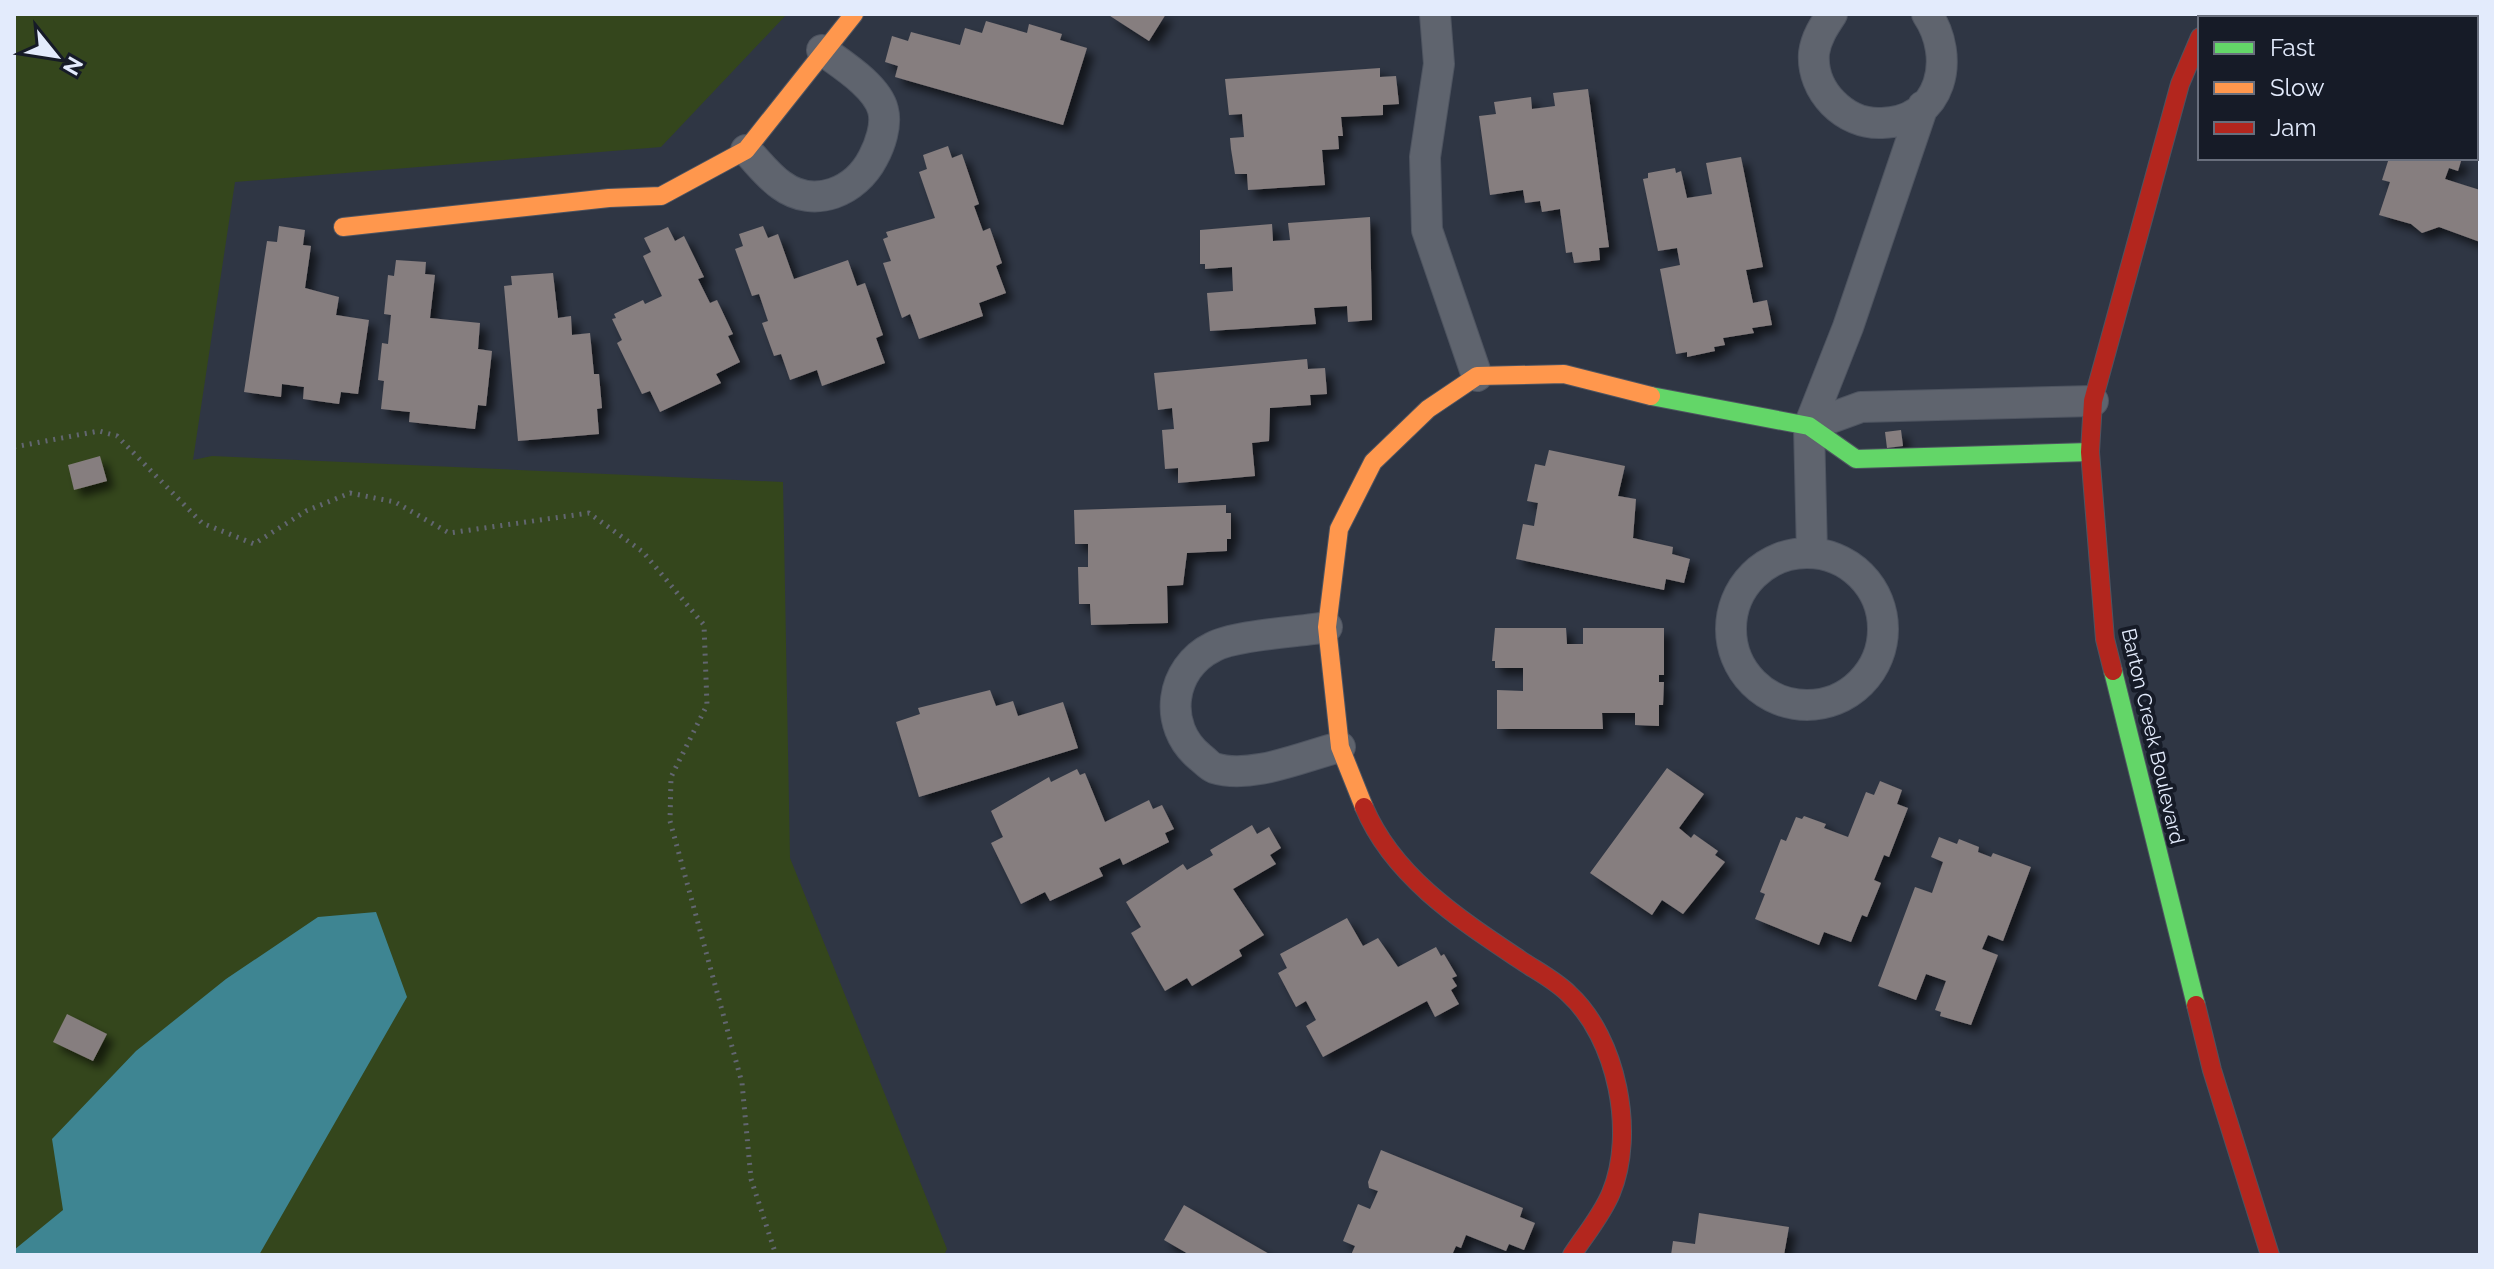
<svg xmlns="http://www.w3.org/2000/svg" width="2494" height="1269" viewBox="0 0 2494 1269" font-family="Raleway,sans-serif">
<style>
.green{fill:#34461c}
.water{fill:#3e8592}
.building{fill:#867e7f;filter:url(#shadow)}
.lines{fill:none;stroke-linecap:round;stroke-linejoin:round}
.street-casing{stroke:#4e5460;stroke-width:32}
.fast-casing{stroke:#4e5460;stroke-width:20}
.slow-casing{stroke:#4e5460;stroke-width:20}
.jam-casing{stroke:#4e5460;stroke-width:20}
.path{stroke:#626670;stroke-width:5;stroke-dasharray:2 6;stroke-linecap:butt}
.street{stroke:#5f646e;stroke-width:30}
.fast{stroke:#63d668;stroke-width:18}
.slow{stroke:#ff974d;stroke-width:18}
.jam{stroke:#b3261e;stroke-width:18}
.labels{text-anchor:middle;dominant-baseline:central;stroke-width:8;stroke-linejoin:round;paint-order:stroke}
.street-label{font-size:20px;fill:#e3ebfc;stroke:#161b27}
</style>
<defs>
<filter id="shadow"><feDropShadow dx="7" dy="7" stdDeviation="4" flood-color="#0009"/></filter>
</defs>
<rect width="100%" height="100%" fill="#2f3644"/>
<path class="green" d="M14,14h773l-126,133 -426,35 -42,278 19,-4 571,26 7,376 157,391 -3,6h-930z"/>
<path class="water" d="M376,912l31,85 -148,258h-245v-5l49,-40 -11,-71 84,-88 90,-72 92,-62z"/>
<path class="building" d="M1107,14h59l-17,27z
M986,21l41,12 2,-9 33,10 -2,6 27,8 -24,77 -168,-48 3,-11 -13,-4 7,-26 16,5 3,-9 49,13 5,-17 17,5z
M1380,68v9l16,-1 3,28 -16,1v10l-42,2 2,19h-5l1,13 -17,1 3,35 -77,5 -1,-16h-12l-4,-25 -1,-11 14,-1 -2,-23 -13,1 -4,-36z
M2476,81l4,1v58l-4,-1z
M1588,89l21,158 -10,1 1,12 -26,3 -2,-11 -6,1 -6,-44 -18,3 -2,-11 -15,2 -2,-13 -33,5 -11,-79 17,-2 -2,-12 37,-5 1,12 23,-3 -2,-13z
M948,146l4,12 10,-4 17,50 -5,2 9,25 7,-3 12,35 -6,3 10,27 -27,10 4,13 -64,23 -9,-25 -8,4 -19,-55 8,-2 -8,-22 5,-2 -2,-5 49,-14 -16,-46 8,-3 -4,-14z
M1741,157l22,110 -17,3 7,33 14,-3 5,25 -20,3 2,5 -31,5 2,7 -11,2 1,4 -28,6v-5l-11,2 -16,-85 20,-4 -3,-17 -19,3 -15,-72 5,-1v-5l27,-5 1,5 5,-2 6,27 25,-4 -6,-31z
M2389,158h73l-4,13 -9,-3 -4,11 35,11v52l-41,-15 -17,6 -11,-9 -32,-9 11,-33 -8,-2z
M1370,217l2,103 -24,2 -1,-16 -33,2 2,16 -106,7 -3,-38 26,-2 -1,-24 -27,2v-5h-5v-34l72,-6 1,17 17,-1 -2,-17z
M279,226l26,4 -2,15 8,1 -6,42 34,9 -3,18 33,5 -11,74 -17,-2 -2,12 -36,-5 1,-12 -22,-3 -1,13 -37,-5 23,-151 10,1z
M763,226l5,12 10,-4 16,45 54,-19 9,26 8,-3 18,52 -7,3 9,25 -63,23 -5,-16 -27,10 -9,-26 -7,2 -12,-33 6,-2 -9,-27 -7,2 -17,-47 8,-3 -4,-12z
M668,227l7,14 9,-5 20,41 -6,2 12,24 7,-3 16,34 -5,2 12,26 -24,12 5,9 -61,29 -10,-21 -8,3 -25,-51 5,-3 -10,-21 4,-1 -2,-4 29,-14 2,4 17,-8 -19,-40 8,-4 -7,-14z
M396,260l30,2 -1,12 10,1 -5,43 50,5 -2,26 14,2 -6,55 -8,-1 -3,24 -66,-7 1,-10 -29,-3 3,-28 -6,-1 4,-37 6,1 3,-29 -7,-1 4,-39 6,1z
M553,273l5,45 13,-2 1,19 18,-2 4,41h5l3,34 -5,1 2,25 -81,7 -14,-155 8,-1 -1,-9z
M1307,359l1,10 17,-1 2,26 -17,1 1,10 -41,3 -1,33 -17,2 3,33 -77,7v-15l-13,1 -3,-39 12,-1 -2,-21 -14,2 -4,-37z
M1901,430l2,16 -16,2 -2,-16z
M1549,450l76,16 -7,30 18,3 -3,39 40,9 -1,7 18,5 -6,24 -18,-4 -2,11 -148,-31 7,-35 11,2 4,-23 -11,-2 8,-37 10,2z
M100,456l7,25 -33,9 -6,-25z
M1226,505v8h5v26h-4v12l-40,2 -4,32 -16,1 1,37 -77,2 -1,-21h-11l-1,-37h10v-23h-13l-1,-34z
M1495,628h71l1,16h16v-16h81v47h-5v7h5l-1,23h-4v21l-24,-1v-12h-33l1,16h-106v-39l26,1v-23h-28v-7h-3z
M990,690l6,16 17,-5 5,15 45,-14 15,46 -159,49 -23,-75 24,-8 -2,-6z
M1667,768l37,26 -25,34 12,10 3,-4 24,17 -3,4 10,7 -42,52 -21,-14 -10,15 -62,-42z
M1077,769l3,6 5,-2 20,49 44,-22 4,9 9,-4 12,24 -9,4 4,9 -46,23 -3,-7 -21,10 4,8 -53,25 -5,-9 -24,12 -30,-61 12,-6 -12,-26 58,-34 2,5z
M1880,781l22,9 -5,14 11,4 -19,49 -5,-2 -10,25 7,3 -14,34 -5,-2 -11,27 -27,-10 -5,13 -64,-26 10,-25 -5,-2 21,-53 5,2 10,-24 6,2 2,-3 22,8 -2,4 24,9 18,-45 8,3z
M1252,825l5,9 12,-7 12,21 -11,7 6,9 -43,25 31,46 -25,15 3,6 -50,30 -5,-8 -22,13 -34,-58 10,-6 -15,-25 57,-38 4,6 26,-15 -3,-5z
M1939,837l18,7 2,-5 20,8 -1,5 13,5 2,-4 38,14 -28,74 -15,-6 -6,14 16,6 -27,70 -31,-9 1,-4 -6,-2 11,-29 -20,-7 -10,26 -38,-14 37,-99 17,6 11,-31 -12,-5z
M1347,918l16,28 15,-8 20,29 38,-20 5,9 3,-2 13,22 -5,2 5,8 -6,4 8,14 -24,13 -8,-16 -104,56 -17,-31 10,-6 -10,-19 -10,6 -18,-34 9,-5 -7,-14z
M67,1014l40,20 -14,27 -40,-19z
M1381,1150l142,58 -3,9 15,6 -11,27 -15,-6 -3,7 -40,-16 -5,13 -5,-2 -4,9h-101l4,-9 -12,-5 15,-37 12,5 8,-18 -9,-3 -1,-6z
M1184,1205l87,50h-81l-26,-15z
M1699,1213l90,14 -5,28h-113l2,-14 22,3z"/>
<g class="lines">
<g class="street-casing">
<path id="street" d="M1435,14l4,50 -14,93 2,73 50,146
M1832,14c-8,12 -16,24 -18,39 -3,38 31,72 68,70 61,-2 74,-66 45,-109
M746,150c11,11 22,26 35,35 34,25 75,6 92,-27 7,-13 14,-33 10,-48 -6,-24 -42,-46 -61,-60
M1809,426l52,-19 232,-6
M1812,553l-3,-127 39,-99 75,-221
M1731 629a76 76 0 1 1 152 0a76 76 0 1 1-152 0Z
M1327,627c-28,5 -92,8 -114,20 -43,21 -51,79 -13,110 4,3 9,9 14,11 37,12 90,-12 126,-21"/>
</g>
<g class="fast-casing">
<path id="fast" d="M1651,396l158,30 47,33 234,-7
M2113,671l83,334"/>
</g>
<g class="slow-casing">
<path id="slow" d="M343,227l266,-29 52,-2 85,-46 108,-136
M1364,807l-24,-60 -13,-120 12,-98 34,-67 55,-53 49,-33 87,-2 87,22"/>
</g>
<g class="jam-casing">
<path id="jam" d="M2113,671l-8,-32 -15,-187 3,-51 87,-317 20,-47
M1364,807c29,69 95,112 155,152 16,11 36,21 50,35 48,44 67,139 42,199 -9,22 -26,42 -39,62
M2196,1005l16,65 58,185"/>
</g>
<path class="path" d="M14,447l85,-16 18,5 85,87 52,21 52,-33 44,-18 45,9 54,31 140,-20 54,39 61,73 3,80 -36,72 -1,44 72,262 9,96 25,76"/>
<use href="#street" class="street"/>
<use href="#fast" class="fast"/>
<use href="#slow" class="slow"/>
<use href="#jam" class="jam"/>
</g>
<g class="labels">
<g class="street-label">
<text transform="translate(2153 736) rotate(77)">Barton Creek Boulevard</text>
</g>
</g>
<rect width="2494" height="1269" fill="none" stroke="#e3ebfc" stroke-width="32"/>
<rect x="2198" y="16" width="280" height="144" fill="#161b27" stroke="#686e7c" stroke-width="2"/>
<rect x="2214" y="42" width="40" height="12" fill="#63d668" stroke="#686e7c" stroke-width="2"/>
<text x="2270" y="56" font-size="24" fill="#e3ebfc">Fast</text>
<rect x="2214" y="82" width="40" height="12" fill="#ff974d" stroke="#686e7c" stroke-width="2"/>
<text x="2270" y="96" font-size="24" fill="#e3ebfc">Slow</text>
<rect x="2214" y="122" width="40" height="12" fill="#b3261e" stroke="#686e7c" stroke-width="2"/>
<text x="2270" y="136" font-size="24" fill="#e3ebfc">Jam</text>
<g transform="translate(56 56) rotate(120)" stroke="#161b27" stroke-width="6" paint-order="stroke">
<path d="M0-6L14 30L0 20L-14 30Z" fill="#e3ebfc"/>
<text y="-12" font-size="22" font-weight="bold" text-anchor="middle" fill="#e3ebfc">N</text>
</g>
</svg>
